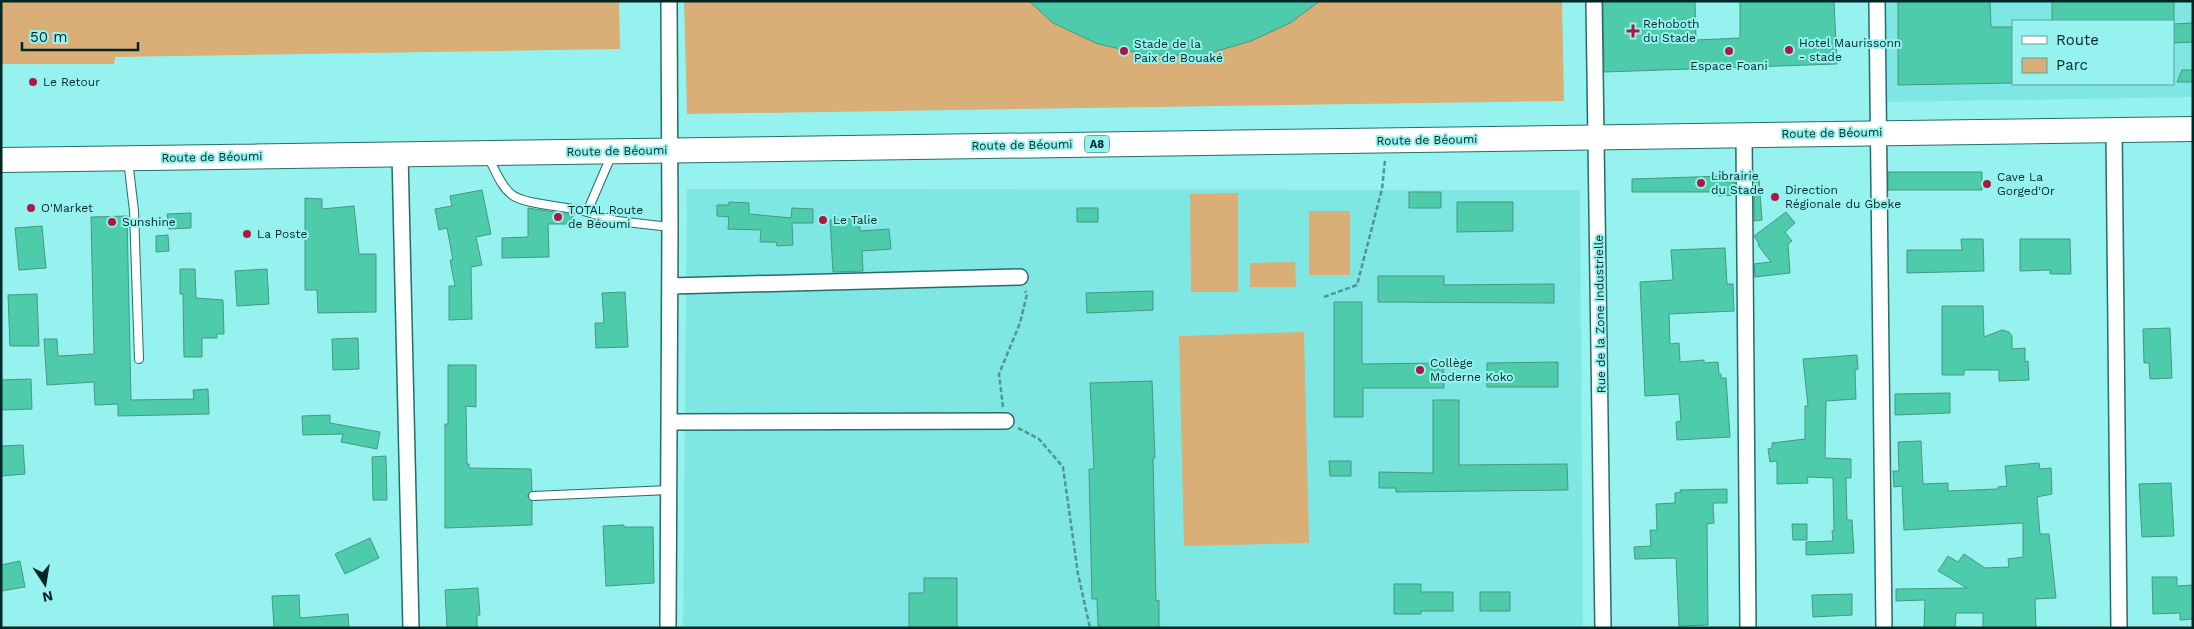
<svg xmlns="http://www.w3.org/2000/svg" width="2194" height="629" viewBox="0 0 2194 629" font-family="'Work Sans',sans-serif">
<style>
.built{fill:#7ee7e4;fill-rule:evenodd}
.green{fill:#d9ae77}
.building{fill:#4dcbaa;stroke:#469881}
.lines{fill:none;stroke-linecap:round;stroke-linejoin:round}
.service-casing{stroke:#246d6b;stroke-width:10}
.minor-casing{stroke:#246d6b;stroke-width:18}
.primary-casing{stroke:#246d6b;stroke-width:26}
.path{stroke:#519492;stroke-width:2.5;stroke-dasharray:5 2.5;stroke-linecap:butt}
.service{stroke:#fff;stroke-width:8}
.minor{stroke:#fff;stroke-width:15}
.primary{stroke:#fff;stroke-width:24}
.poi-dot{fill:#ad1842;stroke:#96f2ef;stroke-width:2}
.labels{text-anchor:middle;dominant-baseline:central;stroke-width:4;stroke-linejoin:round;paint-order:stroke}
.shield{fill:#96f2ef;stroke:#2d6462;stroke-width:1}
.shield-label{font-size:11px;font-weight:bold;fill:#002726}
.poi-label{font-size:12px;fill:#002726;stroke:#96f2ef;text-anchor:start}
.street-label{font-size:12px;fill:#002726;stroke:#96f2ef}
</style>
<rect width="100%" height="100%" fill="#96f2ef"/>
<path class="built" d="M1884,1h309v96l-306,5zM2013,21h160v63h-160z
M687,189l893,1 3,438h-900z"/>
<path class="green" d="M1,1h618l1,48 -505,8 -1,7h-113z
M684,1h878l2,100 -877,13z
M1238,193v99h-47l-1,-98z
M1309,211h41v64h-41z
M1295,262l1,25h-46v-24z
M1304,332l5,211 -125,3 -5,-210z"/>
<path class="building" d="M1029,1h291l-30,22 -39,18 -48,14h-55l-50,-11 -45,-21z
M1603,1h92l1,39 44,-2v-37h94l3,63 -233,8z
M1898,1h92l1,26h22v56l-115,2z
M2052,1h122v20h-122z
M2193,23v19l-20,1v-19z
M2182,70h11v12h-16z
M1888,172h94v18h-94z
M1725,176l1,6h9v13l-17,1v-4h-86v-13z
M1754,180h5l3,40 -8,1z
M482,190l9,44 -15,3 6,28 -11,2 1,52 -23,1v-34h6l-5,-26h3l-6,-32 -8,2 -4,-21 17,-3 -2,-10z
M1409,192h32v16h-32z
M305,198l17,1v10l32,-3 5,48h17v58l-58,1 -1,-23h-12z
M729,202l20,1v11l42,4 1,-10 21,1v14h-21l1,22 -16,1 -1,-4h-16l1,-12 -33,-1 1,-12 -12,-1v-11h12z
M1457,202h56v29l-56,1z
M528,208l45,7v9h-25l1,33 -47,1v-20l26,-1z
M1077,208h21v14h-21z
M1786,212l9,11 -10,9 7,9 -4,3 2,29 -35,4 -1,-13 17,-2 -13,-17 1,-1 -5,-8z
M191,213v15l-22,1 -2,-15z
M127,216l4,184 63,-1 -1,-9 15,-1 1,25 -91,2v-12l-23,1 -1,-23 -47,3 -3,-46h13l1,17 36,-2 -3,-137z
M859,218l1,13 29,-2 2,20 -29,2 1,20 -30,1 -3,-52z
M42,226l4,42 -27,2 -4,-42z
M168,235l1,16 -13,1v-16z
M1961,239h22l1,32 -77,2v-23h55z
M2020,239h50l1,35h-21v-4l-30,1z
M1725,248l2,36h6l1,27 -65,3 1,30 9,-1 1,19 24,-2v3l14,-1 1,12h2v4h5l4,59 -53,3 -1,-18 5,-1 -2,-27 -34,2 -5,-114 33,-2 -2,-30z
M180,269h15l1,29 27,2 1,34h-7v4h-15v19h-18l-1,-63h-3z
M267,269l2,35 -32,2 -2,-35z
M1378,276h66v9l110,-1v19l-176,-1z
M1153,291v19l-66,3 -1,-20z
M625,292l3,55 -32,1 -1,-25h9l-2,-30z
M37,294l2,52h-29l-2,-51z
M1334,302h28v62l81,-1 1,25h-81v29h-29z
M1942,306h41l1,31 18,-7 7,2 3,4v13l13,-1v14l3,-1 1,19 -30,1v-11h-35v5h-22z
M2170,328l2,50 -22,1 -1,-16h-5l-1,-34z
M358,338l1,31 -26,1 -1,-31z
M1857,355l1,14 -3,1 1,29 -30,2 -1,57 26,1v19h-5l1,42h5l2,33 -48,2v-13l27,-1 -1,-10h2l-1,-53 -26,-1 1,6 -31,1v-23l-7,1 -2,-13 4,-1v-5l33,-4v-33h3l-5,-47z
M1558,362v25h-71v-24z
M448,365h28v42l-10,-1 1,58h2v4l62,1 1,22 -5,5 5,5v24l-87,3v-104h3z
M31,379l1,30 -31,1v-30z
M1152,381l3,77h-2l3,143 3,-1v28h-59v-3l-2,1 -1,-27h-5l-3,-130h5l-4,-86z
M1950,393v20l-55,2v-21z
M1433,400h26v65l108,-1 1,26 -172,2v-4h-17v-16l54,1z
M330,415v8l50,9 -3,17 -36,-7 2,-8 -40,1 -1,-19z
M1921,441l2,43 25,-1v8l50,-2v-2l9,-1 -2,-20 34,-3 1,6 11,-1 1,26 -15,3 3,37h9l7,64 -21,1 1,29h-53v-15h-27l-1,15h-31l1,-28 -29,1v-12l71,-1 -29,-17 10,-15 10,6 6,-8 21,14 24,-1 -1,-8 15,-2v-34l-119,7 -2,-44 -8,1 -1,-16h6l-1,-29z
M23,445l2,29 -24,2v-30z
M386,456l1,44h-14l-1,-43z
M1329,461h22v15h-21z
M2171,483l3,53 -32,1 -3,-53z
M1727,489v14h-14l1,20 -7,1 1,101 -29,1 -3,-68 -41,1 -1,-12 17,-1 -1,-16h7l-1,-26 19,-1v-10l6,-1 -1,-2z
M1792,524h15v16h-14z
M624,525v2h29l1,56 -48,3 -3,-60z
M370,538l9,20 -34,16 -10,-20z
M20,561l5,26 -24,4v-26z
M2152,577h25v9l16,-1v34l-13,1v-7l-27,1z
M924,578h33v50h-48v-35h15z
M1394,584h27v8h32v19h-32v3h-27z
M478,588l2,27h-3v13h-30l-2,-38z
M1480,592h30v19h-30z
M1852,594v21l-39,2 -1,-22z
M299,595l1,23 48,-4 1,14h-75l-2,-32z"/>
<g class="lines">
<g class="service-casing">
<path id="service" d="M488,157c7,12 12,28 23,37 12,11 57,12 76,18l25,-58
M128,160l6,51 5,148
M587,212l30,9 53,6
M533,496l136,-6"/>
</g>
<g class="minor-casing">
<path id="minor" d="M1594,1l9,627
M1877,1l7,627
M2114,130l5,498
M1744,135l4,493
M400,154l11,474
M670,286l350,-9
M669,422l337,-1
M668,628l2,-401 -1,-226"/>
</g>
<g class="primary-casing">
<path id="primary" d="M1,160l2192,-31"/>
</g>
<path class="path" d="M1324,297l33,-12 25,-96 3,-29
M1003,407l-4,-33 21,-51 7,-29 -2,-3
M1018,428l21,11 24,28 15,107 12,54"/>
<use href="#service" class="service"/>
<use href="#minor" class="minor"/>
<use href="#primary" class="primary"/>
</g>
<g class="poi-dot">
<path d="M1630.5 23.5h5v5h5v5h-5v5h-5v-5h-5v-5h5z"/>
<circle cx="1789" cy="50" r="5"/>
<circle cx="1124" cy="51" r="5"/>
<circle cx="1729" cy="51" r="5"/>
<circle cx="33" cy="82" r="5"/>
<circle cx="1701" cy="183" r="5"/>
<circle cx="1987" cy="184" r="5"/>
<circle cx="1775" cy="197" r="5"/>
<circle cx="31" cy="208" r="5"/>
<circle cx="558" cy="217" r="5"/>
<circle cx="823" cy="220" r="5"/>
<circle cx="112" cy="222" r="5"/>
<circle cx="247" cy="234" r="5"/>
<circle cx="1420" cy="370" r="5"/>
</g>
<g class="labels">
<rect class="shield" x="1084.5" y="135.5" width="25" height="17" rx="4"/>
<g class="shield-label">
<text x="1097" y="144">A8</text>
</g>
<g class="poi-label">
<text x="1643" y="24">Rehoboth<tspan x="1643" dy="14">du Stade</tspan></text>
<text x="1799" y="43">Hotel Maurissonn<tspan x="1799" dy="14">- stade</tspan></text>
<text x="1134" y="44">Stade de la<tspan x="1134" dy="14">Paix de Bouaké</tspan></text>
<text x="1729" y="66" text-anchor="middle">Espace Foani</text>
<text x="43" y="82">Le Retour</text>
<text x="1711" y="176">Librairie<tspan x="1711" dy="14">du Stade</tspan></text>
<text x="1997" y="177">Cave La<tspan x="1997" dy="14">Gorged'Or</tspan></text>
<text x="1785" y="190">Direction<tspan x="1785" dy="14">Régionale du Gbeke</tspan></text>
<text x="41" y="208">O'Market</text>
<text x="568" y="210">TOTAL Route<tspan x="568" dy="14">de Béoumi</tspan></text>
<text x="833" y="220">Le Talie</text>
<text x="122" y="222">Sunshine</text>
<text x="257" y="234">La Poste</text>
<text x="1430" y="363">Collège<tspan x="1430" dy="14">Moderne Koko</tspan></text>
</g>
<g class="street-label">
<text transform="translate(1832 133) rotate(-1)">Route de Béoumi</text>
<text transform="translate(1427 140) rotate(-1)">Route de Béoumi</text>
<text transform="translate(1022 145) rotate(-1)">Route de Béoumi</text>
<text transform="translate(617 151) rotate(-1)">Route de Béoumi</text>
<text transform="translate(212 157) rotate(-1)">Route de Béoumi</text>
<text transform="translate(1600 314) rotate(-91)">Rue de la Zone Industrielle</text>
</g>
</g>
<rect width="2194" height="629" fill="none" stroke="#002726" stroke-width="5"/>
<rect x="2012" y="20" width="162" height="65" fill="#96f2ef" stroke="#5aa19f"/>
<rect x="2022" y="36" width="25" height="8" fill="#ffffff" stroke="#5aa19f"/>
<text x="2056" y="45" font-size="15" fill="#002726">Route</text>
<rect x="2022" y="58" width="25" height="15" fill="#d9ae77" stroke="#5aa19f"/>
<text x="2056" y="70" font-size="15" fill="#002726">Parc</text>
<g transform="translate(45 584) rotate(168)" stroke="#96f2ef" stroke-width="4" paint-order="stroke">
<path d="M0-4L9 19L0 12L-9 19Z" fill="#002726"/>
<text y="-8" font-size="14" font-weight="bold" text-anchor="middle" fill="#002726">N</text>
</g>
<path d="M22 42v8h116v-8" fill="none" stroke="#002726" stroke-width="2.5"/>
<text x="30" y="42" font-size="15" fill="#002726" stroke="#96f2ef" stroke-width="4" paint-order="stroke">50 m</text>
</svg>
